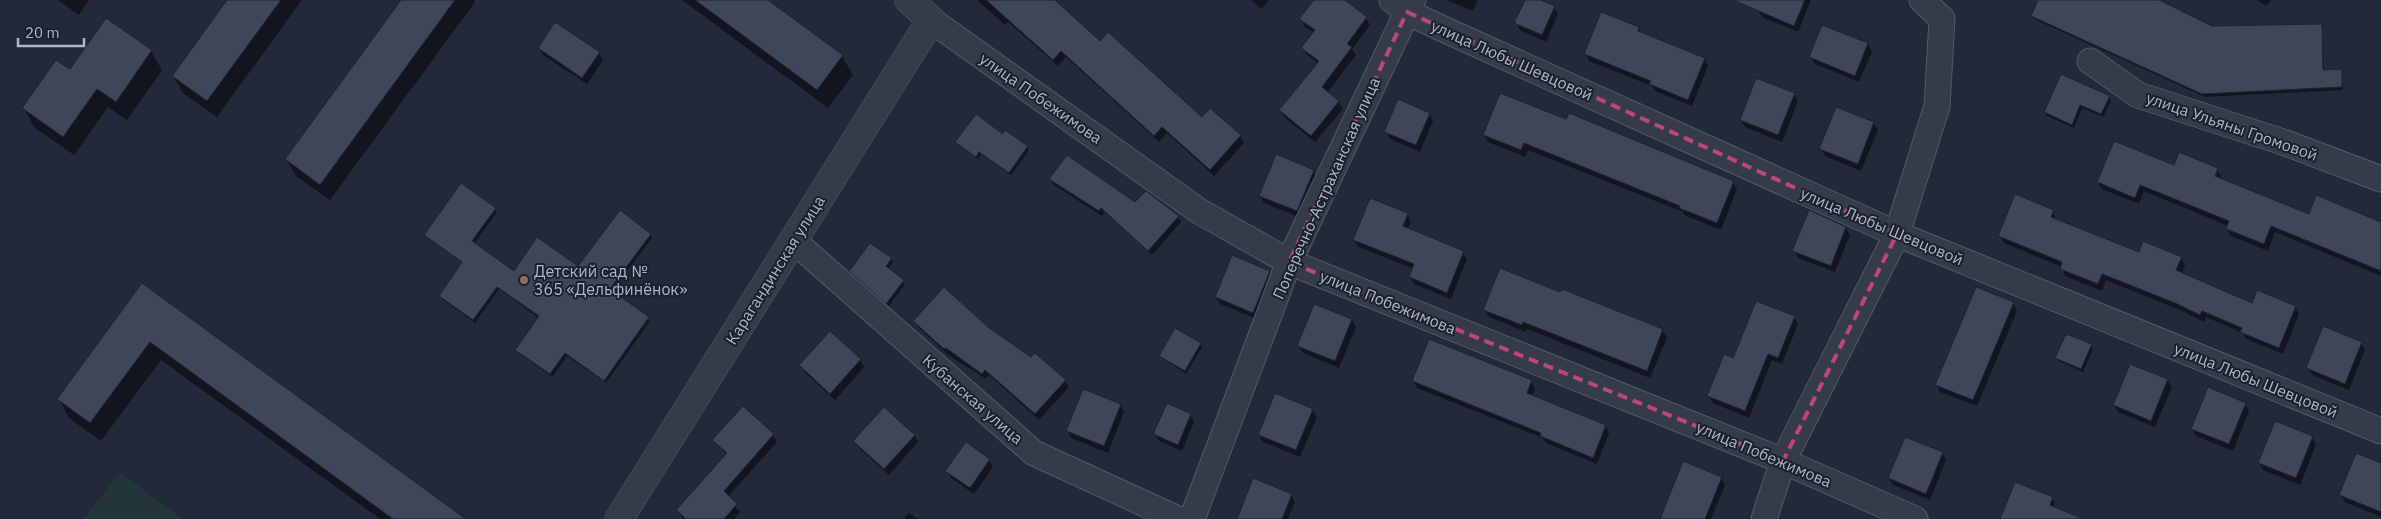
<svg xmlns="http://www.w3.org/2000/svg" width="2381" height="519" viewBox="0 0 2381 519" font-family="'IBM Plex Sans',sans-serif">
<style>
.green{fill:#24353a}
.shadow{fill:#0007;fill-rule:evenodd}
.building{fill:#3e4659;stroke:#1d2230}
.lines{fill:none;stroke-linecap:round;stroke-linejoin:round}
.minor-casing{stroke:#535967;stroke-width:27}
.tertiary-casing{stroke:#535967;stroke-width:29}
.minor{stroke:#353b49;stroke-width:25}
.tertiary{stroke:#353b49;stroke-width:28}
.marked{fill:none;stroke:#bd477b;stroke-width:4;stroke-dasharray:10 6;stroke-linejoin:round}
.education-dot{fill:#8d6e63;stroke:#1b202e;stroke-width:2}
.labels{text-anchor:middle;dominant-baseline:central;stroke-width:4;stroke-linejoin:round;paint-order:stroke}
.street-label{font-size:16px;fill:#b0b6c6;stroke:#1b202e}
.poi-label{font-size:16px;fill:#b0b6c6;stroke:#1b202e;text-anchor:start}
</style>
<rect width="100%" height="100%" fill="#222939"/>
<path class="green" d="M120,472l62,47h-98z"/>
<path class="shadow" d="M58,0h31l-10,15z
M229,0h73l-85,117 -34,-24 -10,-17z
M403,0h71l1,2 -145,198 -34,-24 -10,-17z
M682,0h84l76,56 11,19 -25,33z
M977,0h69l156,118 38,18 4,7 -30,33 -47,-43 -8,9 -93,-85 -8,9 -50,-44 -3,3z
M1251,0h18l-8,9z
M1315,0h28l23,18 4,7 -18,24 4,6 -29,38 11,9 5,7 -28,33 -31,-25 -4,-7 39,-46 -12,-9 -4,-7 11,-15 -9,-6 -4,-7z
M1446,0h32l-5,11z
M1526,0h12l16,7 4,7 -12,28 -26,-12 -4,-7z
M1762,0h49l-13,32 -36,-15 -4,-7z
M2053,0h103l56,28 109,-3 3,46 17,-1 2,20 -138,7 -171,-78 -2,-3z
M2256,0h15l-4,6z
M107,20l44,31 11,19 -35,50 -19,-13 -34,48 -40,-28 -10,-19 47,-37z
M1823,26l45,18 4,8 -13,30 -44,-18 -4,-7z
M1638,28l4,6 62,25 4,7 -16,40 -37,-15 -3,-5 -63,-25 -4,-8z
M539,48l60,5 4,7 -16,24 -44,-29z
M1794,94l4,7 -16,41 -37,-15 -4,-7z
M2109,97l2,4 -8,16 -21,-9 -8,20 -27,-12 -2,-4z
M1837,109l37,14 4,7 -17,41 -36,-15 -4,-7z
M1429,114l4,7 -13,31 -30,-13 -4,-7z
M1570,114l163,68 4,7 -16,41 -37,-15 -1,-3 -155,-62 -3,7 -37,-15 -4,-7 83,-14z
M1003,135l24,12 2,3 -18,25 -30,-21 -3,5 -21,-17z
M2175,167l42,2 4,7 -1,3 90,37 71,7v53l-106,-44 -7,19 -37,-15 -4,-7 1,-3 -84,-35 -5,13 -37,-15 -4,-7zM2215,172h3l-5,10z
M1313,171l4,7 -16,40 -37,-15 -4,-7z
M1050,179l86,25 10,-12 32,25 3,5 -29,33 -47,-43 -3,4 -48,-31z
M495,209l2,3 -23,32 40,29 64,-5 72,-34 2,4 -40,53 38,30 -44,62 -39,-27 -15,21 -33,-24 -2,-3 22,-32 -40,-29 -24,34 -33,-24 -2,-3 23,-33 -37,-28z
M2053,211l3,9 84,34 41,4 4,7 -3,8 71,31 42,3 4,7 -16,40 -37,-15 -3,-6 -37,-16 -2,5 -24,-12 -74,-30 -4,11 -37,-15 -3,-9 -58,-24 -4,-7z
M1407,214l4,8 -3,7 55,23 4,7 -16,40 -37,-15 -4,-7 4,-8 -55,-22 -5,-7z
M1846,228l4,7 -15,37 -37,-14 -4,-8z
M891,259l2,3 -5,7 17,15 -16,22 -36,-32z
M1269,272l4,7 -16,40 -37,-15 -4,-7z
M143,285l320,234h-83l-219,-159 -60,81 -32,-23 -10,-19z
M1561,294l101,36 5,8 -17,40 -123,-49 -1,3 -37,-15 -4,-7z
M2013,303l4,8 -40,95 -37,-14 -4,-7z
M1315,305l37,15 4,7 -17,41 -36,-15 -4,-7z
M1794,317l4,7 -16,40 -10,-4 -23,58 -36,-15 -5,-7 26,-37z
M915,321l72,7 44,31 4,-5 30,27 4,6 -30,33 -50,-45 -3,4 -38,-24 -30,-28z
M2361,343l4,7 -16,40 -37,-15 -4,-7z
M1200,344l2,3 -16,27 -26,-18z
M2091,346l2,3 -10,23 -24,-11 -2,-3z
M860,360l4,7 -29,33 -30,-27 -4,-8z
M2167,380l5,7 -17,40 -37,-15 -4,-7z
M1413,381h118l4,8 -3,7 73,30 4,7 -12,31 -51,-21 -3,-5 -126,-50z
M2245,404l4,7 -16,40 -37,-15 -4,-7z
M1120,405l4,7 -16,41 -37,-15 -4,-8z
M743,408l30,27 4,7 -49,55 12,15 -6,7h-50l-7,-9 50,-55 -13,-14z
M1312,410l5,7 -17,40 -37,-15 -4,-7z
M1190,415l4,7 -12,29 -23,-10 -4,-7z
M914,435l4,7 -29,33 -30,-27 -4,-7z
M2312,437l4,8 -16,40 -37,-15 -4,-7z
M1942,453l4,7 -16,40 -37,-15 -4,-7z
M989,460l4,7 -19,27 -23,-16 -4,-7z
M2381,464v53l-36,-15 -4,-7z
M1721,478l4,7 -14,34h-50z
M1291,495l4,7 -7,17h-50z
M2052,498l3,5 -2,5 27,11h-79z
M909,513l10,6h-15z"/>
<path class="building" d="M227,0h54l-74,101 -35,-25z
M401,0h54l-135,185 -35,-26z
M695,0h73l75,55 -26,35z
M986,0h69l45,41 8,-9 94,85 8,-9 31,27 -31,35 -48,-43 -8,9 -93,-85 -8,9z
M1314,0h31l22,17 -20,27 5,3 -30,40 17,14 -28,35 -32,-26 40,-49 -18,-13 14,-18 -16,-11z
M1525,0h16l14,6 -13,29 -28,-12z
M1733,0h72l-11,26z
M2038,0h121l53,26 110,-2 1,46 19,-1v18l-140,7 -171,-78z
M1601,12l38,15 -1,4 67,27 -17,42 -39,-16 2,-3 -67,-27z
M106,18l46,32 -36,52 -19,-13 -34,48 -41,-29 34,-48 14,9z
M555,22l45,30 -18,26 -44,-30z
M1822,25l46,18 -13,33 -46,-19z
M2061,74l49,22 -9,18 -21,-9 -8,20 -28,-13z
M1756,78l39,15 -17,42 -38,-15z
M1500,93l66,26 3,-6 165,68 -17,42 -38,-15 1,-2 -156,-63 -3,7 -38,-15z
M1398,99l32,14 -14,32 -32,-13z
M1836,107l38,15 -16,42 -39,-15z
M976,114l27,20 2,-4 23,16 -19,27 -30,-21 -3,5 -21,-15z
M2114,141l60,24 5,-13 39,16 -3,8 94,38 7,-19 65,27v49l-110,-45 -7,18 -38,-15 3,-8 -89,-36 -5,13 -38,-16z
M1276,154l38,16 -17,41 -38,-15z
M1067,155l68,47 11,-11 33,25 -31,35 -47,-43 -2,3 -50,-32z
M461,183l35,25 -24,33 42,30 23,-34 41,29 42,-56 31,24 -41,55 39,28 -45,64 -39,-28 -15,21 -35,-24 24,-34 -42,-29 -24,33 -34,-24 23,-34 -38,-27z
M2015,194l39,16 -3,7 88,35 4,-11 39,16 -6,13 76,33 5,-13 39,16 -17,42 -39,-16 2,-4 -40,-17 -2,4 -25,-12 -73,-29 -4,10 -38,-15 2,-7 -64,-26z
M1370,198l38,15 -5,13 61,25 -17,42 -38,-16 5,-13 -61,-24z
M1809,210l37,17 -15,39 -39,-15z
M870,243l22,15 -6,8 18,14 -18,24 -37,-33z
M1232,255l38,16 -17,42 -38,-16z
M1500,268l60,24 2,-3 101,40 -16,42 -124,-49 -1,3 -39,-15z
M142,283l324,236h-73l-243,-177 -60,81 -33,-24z
M944,287l44,40 43,30 4,-4 31,27 -31,34 -50,-44 -3,4 -36,-26 -2,1 -31,-28z
M1976,287l38,15 -41,98 -38,-15z
M1756,301l39,15 -17,42 -10,-4 -23,57 -38,-15 17,-42 9,4z
M1314,304l38,15 -17,42 -38,-15z
M2323,326l39,16 -17,42 -39,-16z
M1175,328l26,15 -16,28 -26,-15z
M830,331l31,28 -31,35 -31,-29z
M2066,334l26,10 -11,25 -26,-11z
M1429,339l103,41 -5,13 79,32 -13,33 -53,-22 1,-3 -129,-52z
M2130,364l38,15 -17,42 -38,-16z
M2208,387l38,16 -17,41 -38,-15z
M1083,389l38,15 -17,42 -38,-15z
M1275,393l38,16 -17,41 -38,-15z
M1167,403l24,11 -13,31 -25,-11z
M743,406l31,28 -50,57 13,13 -13,15h-38l-10,-9 51,-57 -15,-13z
M884,407l31,28 -31,34 -31,-28z
M2275,421l38,15 -17,42 -38,-15z
M1905,437l38,15 -17,42 -38,-16z
M966,442l24,17 -20,29 -25,-17z
M2356,453l25,10v49l-42,-17z
M1683,461l39,16 -17,42h-45z
M1253,478l39,16 -10,25h-45z
M2015,482l38,15 -3,8 33,14h-83z"/>
<g class="lines">
<g class="minor-casing">
<path id="minor" d="M1392,0l15,12 45,21 445,201 484,197
M931,20l268,191 90,51 494,199 132,58
M2090,61l48,34 145,47 98,37
M794,241l240,212 144,66
M1192,519l97,-257 124,-262
M1764,519l19,-58 114,-227 40,-128 5,-87 -20,-19"/>
</g>
<g class="tertiary-casing">
<path id="tertiary" d="M619,519l312,-499 -22,-20"/>
</g>
<use href="#minor" class="minor"/>
<use href="#tertiary" class="tertiary"/>
</g>
<path class="marked" d="M1407,12l490,222 -114,227 -494,-199z"/>
<circle class="education-dot" cx="524" cy="280" r="5"/>
<g class="labels">
<g class="street-label">
<text transform="translate(1512 60) rotate(24)">улица Любы Шевцовой</text>
<text transform="translate(1041 98) rotate(35)">улица Побежимова</text>
<text transform="translate(2232 126) rotate(19)">улица Ульяны Громовой</text>
<text transform="translate(1326 188) rotate(-66)">Поперечно-Астраханская улица</text>
<text transform="translate(1882 226) rotate(23)">улица Любы Шевцовой</text>
<text transform="translate(775 270) rotate(-58)">Карагандинская улица</text>
<text transform="translate(1388 302) rotate(22)">улица Побежимова</text>
<text transform="translate(2256 380) rotate(22)">улица Любы Шевцовой</text>
<text transform="translate(973 399) rotate(41)">Кубанская улица</text>
<text transform="translate(1764 454) rotate(23)">улица Побежимова</text>
</g>
<g class="poi-label">
<text x="534" y="271">Детский сад №<tspan x="534" dy="18">365 «Дельфинёнок»</tspan></text>
</g>
</g>
<path d="M18 38v8h66v-8" fill="none" stroke="#b0b6c6" stroke-width="2.5"/>
<text x="25" y="38" font-size="15" fill="#b0b6c6" stroke="#1b202e" stroke-width="4" paint-order="stroke">20 m</text>
</svg>
